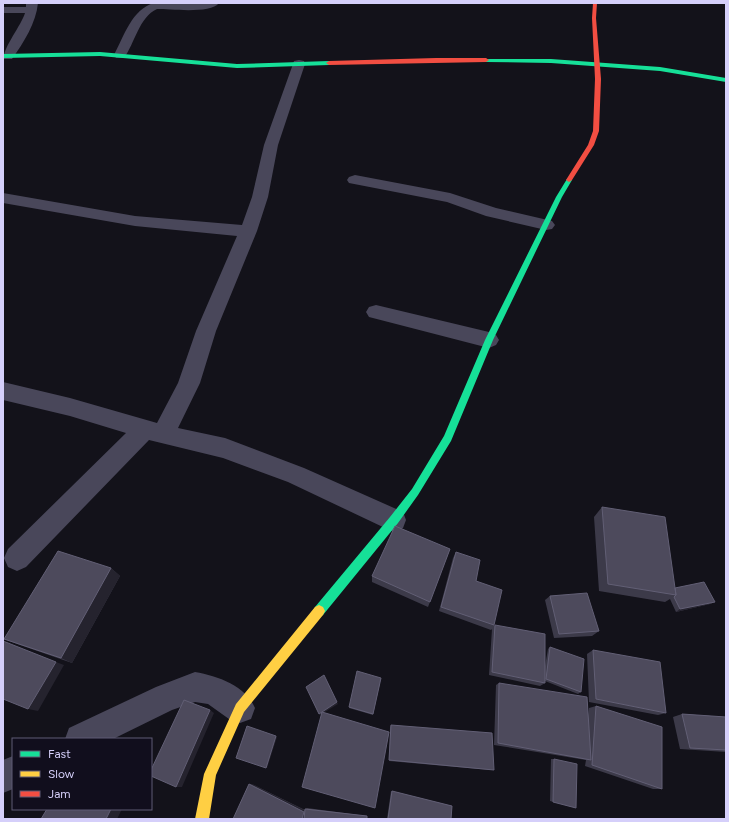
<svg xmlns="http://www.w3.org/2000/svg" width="729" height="822" viewBox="0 0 729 822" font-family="Figtree,sans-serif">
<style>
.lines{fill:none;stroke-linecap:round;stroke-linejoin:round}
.street{fill:#49475a;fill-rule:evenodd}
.fast{fill:#16e098;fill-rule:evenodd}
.slow{fill:#ffcf43;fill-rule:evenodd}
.jam{fill:#f24e42;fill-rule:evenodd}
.wall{fill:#3c3a49}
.shaded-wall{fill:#25232e}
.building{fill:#4d4a5c;stroke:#625f75}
</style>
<rect width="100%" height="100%" fill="#13121a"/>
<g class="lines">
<path class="street" d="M26,3h12c-2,20 -14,39 -26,56h-8c-2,-10 17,-33 21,-46h-22v-6h23z
M154,3h65c-8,11 -48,6 -62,6 -18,8 -22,34 -33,49h-8l-2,-3c10,-19 18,-46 40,-52z
M299,60l5,1 1,3 -27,81 -10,52 -11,34 -41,100 -16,52 -22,45 47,10 79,30 99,44 3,8 -3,8 -9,4 -9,-4 -97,-46 -65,-24 -74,-18 -123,127 -9,4 -9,-4 -4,-9 4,-9 118,-116 -56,-17 -67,-16v-18l67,16 87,25 21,-40 18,-52 41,-95 -102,-10 -132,-23v-10l132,23 107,9 10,-28 12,-52 29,-81 1,-3z
M355,175l95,18 46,15 56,13 3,4 -3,4 -6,1 -60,-14 -39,-14 -98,-19 -2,-3 2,-3z
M376,305l113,27 7,3 3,5 -3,5 -7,3 -120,-31 -3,-5 3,-5z
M195,672c23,4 51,14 60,36l-4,11 -11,4 -11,-4 -21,-15 -13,-2 -23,8 -59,29h-48l4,-11 87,-41z
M13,756v33l-10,4v-33z"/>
<path class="fast" d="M100,52l137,12 92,-3 3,2 -3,2 -92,3 -137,-12 -97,2v-4z
M484,59h67l109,8 66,11v4l-66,-11 -109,-8 -65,-1 -2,-1z
M569,178l3,2 -10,17 -69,143 -42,101 -33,54 -20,28 -75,92 -4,2 -4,-2 -2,-4 2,-4 75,-90 22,-28 32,-53 41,-96 71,-143 11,-18z"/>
<path class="slow" d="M319,605l4,2 2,4 -2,4 -79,97 -28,63 -7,44h-14l9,-45 32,-70 79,-97z"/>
<path class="jam" d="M593,3h4l-1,15 5,61 -2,52 -5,14 -22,35 -3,2 -3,-2 22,-35 5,-14 2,-52 -3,-61z
M436,58h50l3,2 -3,2 -157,3 -3,-2 3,-2z"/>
</g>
<path class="wall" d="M602,507l73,81 40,14 -5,2 -34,8 -6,-13 -5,3 -66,-11 -5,-74z
M450,549l-22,58 -56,-25v-6z
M456,552l20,29 18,44 51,41 3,-17 2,-2 31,45 -3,2 -33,-13v2l-5,3 -51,-11 3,-46 -1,1 -52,-19 14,-53z
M111,568l9,8 -48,87 -55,-19 -13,-5z
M550,596l49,35 -7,5 -38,2 -9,-38z
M593,650l73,63 -8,2 -69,-13 -2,-48z
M381,678l-8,37 -24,-7v-1z
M499,683l89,38 1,-13 7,-2 66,83h-9l-68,-23 1,-6 -92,-15 2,-60z
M682,714l44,3v35l-46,-3 -7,-32z
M391,725l103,45h-4l-101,-9 1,-34z
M551,759h3l22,49 -26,-7z
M252,784l53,26v-1l2,-1 60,8 -63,2z
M391,791l61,15 -1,13h-64z"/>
<path class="shaded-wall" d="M111,568l9,8 -48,87 -11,-5z
M715,602l-5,2 -34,8 4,-3z
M56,662l8,3 -26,46 -10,-2z
M337,702l1,2 -18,11 -1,-1z
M210,710l4,3 -32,74h-6z
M276,736l1,1 -10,31h-1z
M249,784h3l54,27 -3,8h-1z
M111,809h11l-5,10h-11z"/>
<path class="building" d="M602,507l63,10 11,78 -68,-11z
M395,526l55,23 -20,53 -58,-26z
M58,551l53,17 -50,90 -57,-19z
M456,552l24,8 -4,21 26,9 -8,35 -53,-18z
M704,582l11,20 -35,7 -6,-12 2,-2 -1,-7z
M587,593l12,38 -40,3 -9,-38z
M495,625l50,9v49l-53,-11z
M3,641l53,21 -28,47 -25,-10z
M550,647l34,12 -3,33 -35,-13z
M593,650l67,12 6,51 -70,-14z
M357,671l24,7 -8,36 -24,-7z
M324,675l13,27 -18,12 -13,-27z
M499,683l88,14 4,63 -93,-17z
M184,700l26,10 -34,77 -25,-11v-6z
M596,706l66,21v62l-70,-24z
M322,712l67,20 -14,76 -73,-21z
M682,714l44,3v33l-36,-2z
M391,725l101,8 2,37 -105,-10z
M247,726l29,10 -10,32 -30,-10z
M554,759l23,5 -1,44 -23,-6z
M249,784l55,28 -2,7h-69z
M392,791l60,15 -1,13h-63z
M47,809h64l-5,10h-65z
M305,809l62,7v3h-63z"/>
<rect width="729" height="822" fill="none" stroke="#d5cffa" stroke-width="8"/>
<rect x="12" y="738" width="140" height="72" fill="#110e1d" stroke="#5f5b75"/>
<rect x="20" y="751" width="20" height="6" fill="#16e098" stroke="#5f5b75"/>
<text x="48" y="758" font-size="12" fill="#d5cffa">Fast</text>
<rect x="20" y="771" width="20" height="6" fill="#ffcf43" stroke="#5f5b75"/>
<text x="48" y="778" font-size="12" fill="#d5cffa">Slow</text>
<rect x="20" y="791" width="20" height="6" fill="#f24e42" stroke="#5f5b75"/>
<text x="48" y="798" font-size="12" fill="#d5cffa">Jam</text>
</svg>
